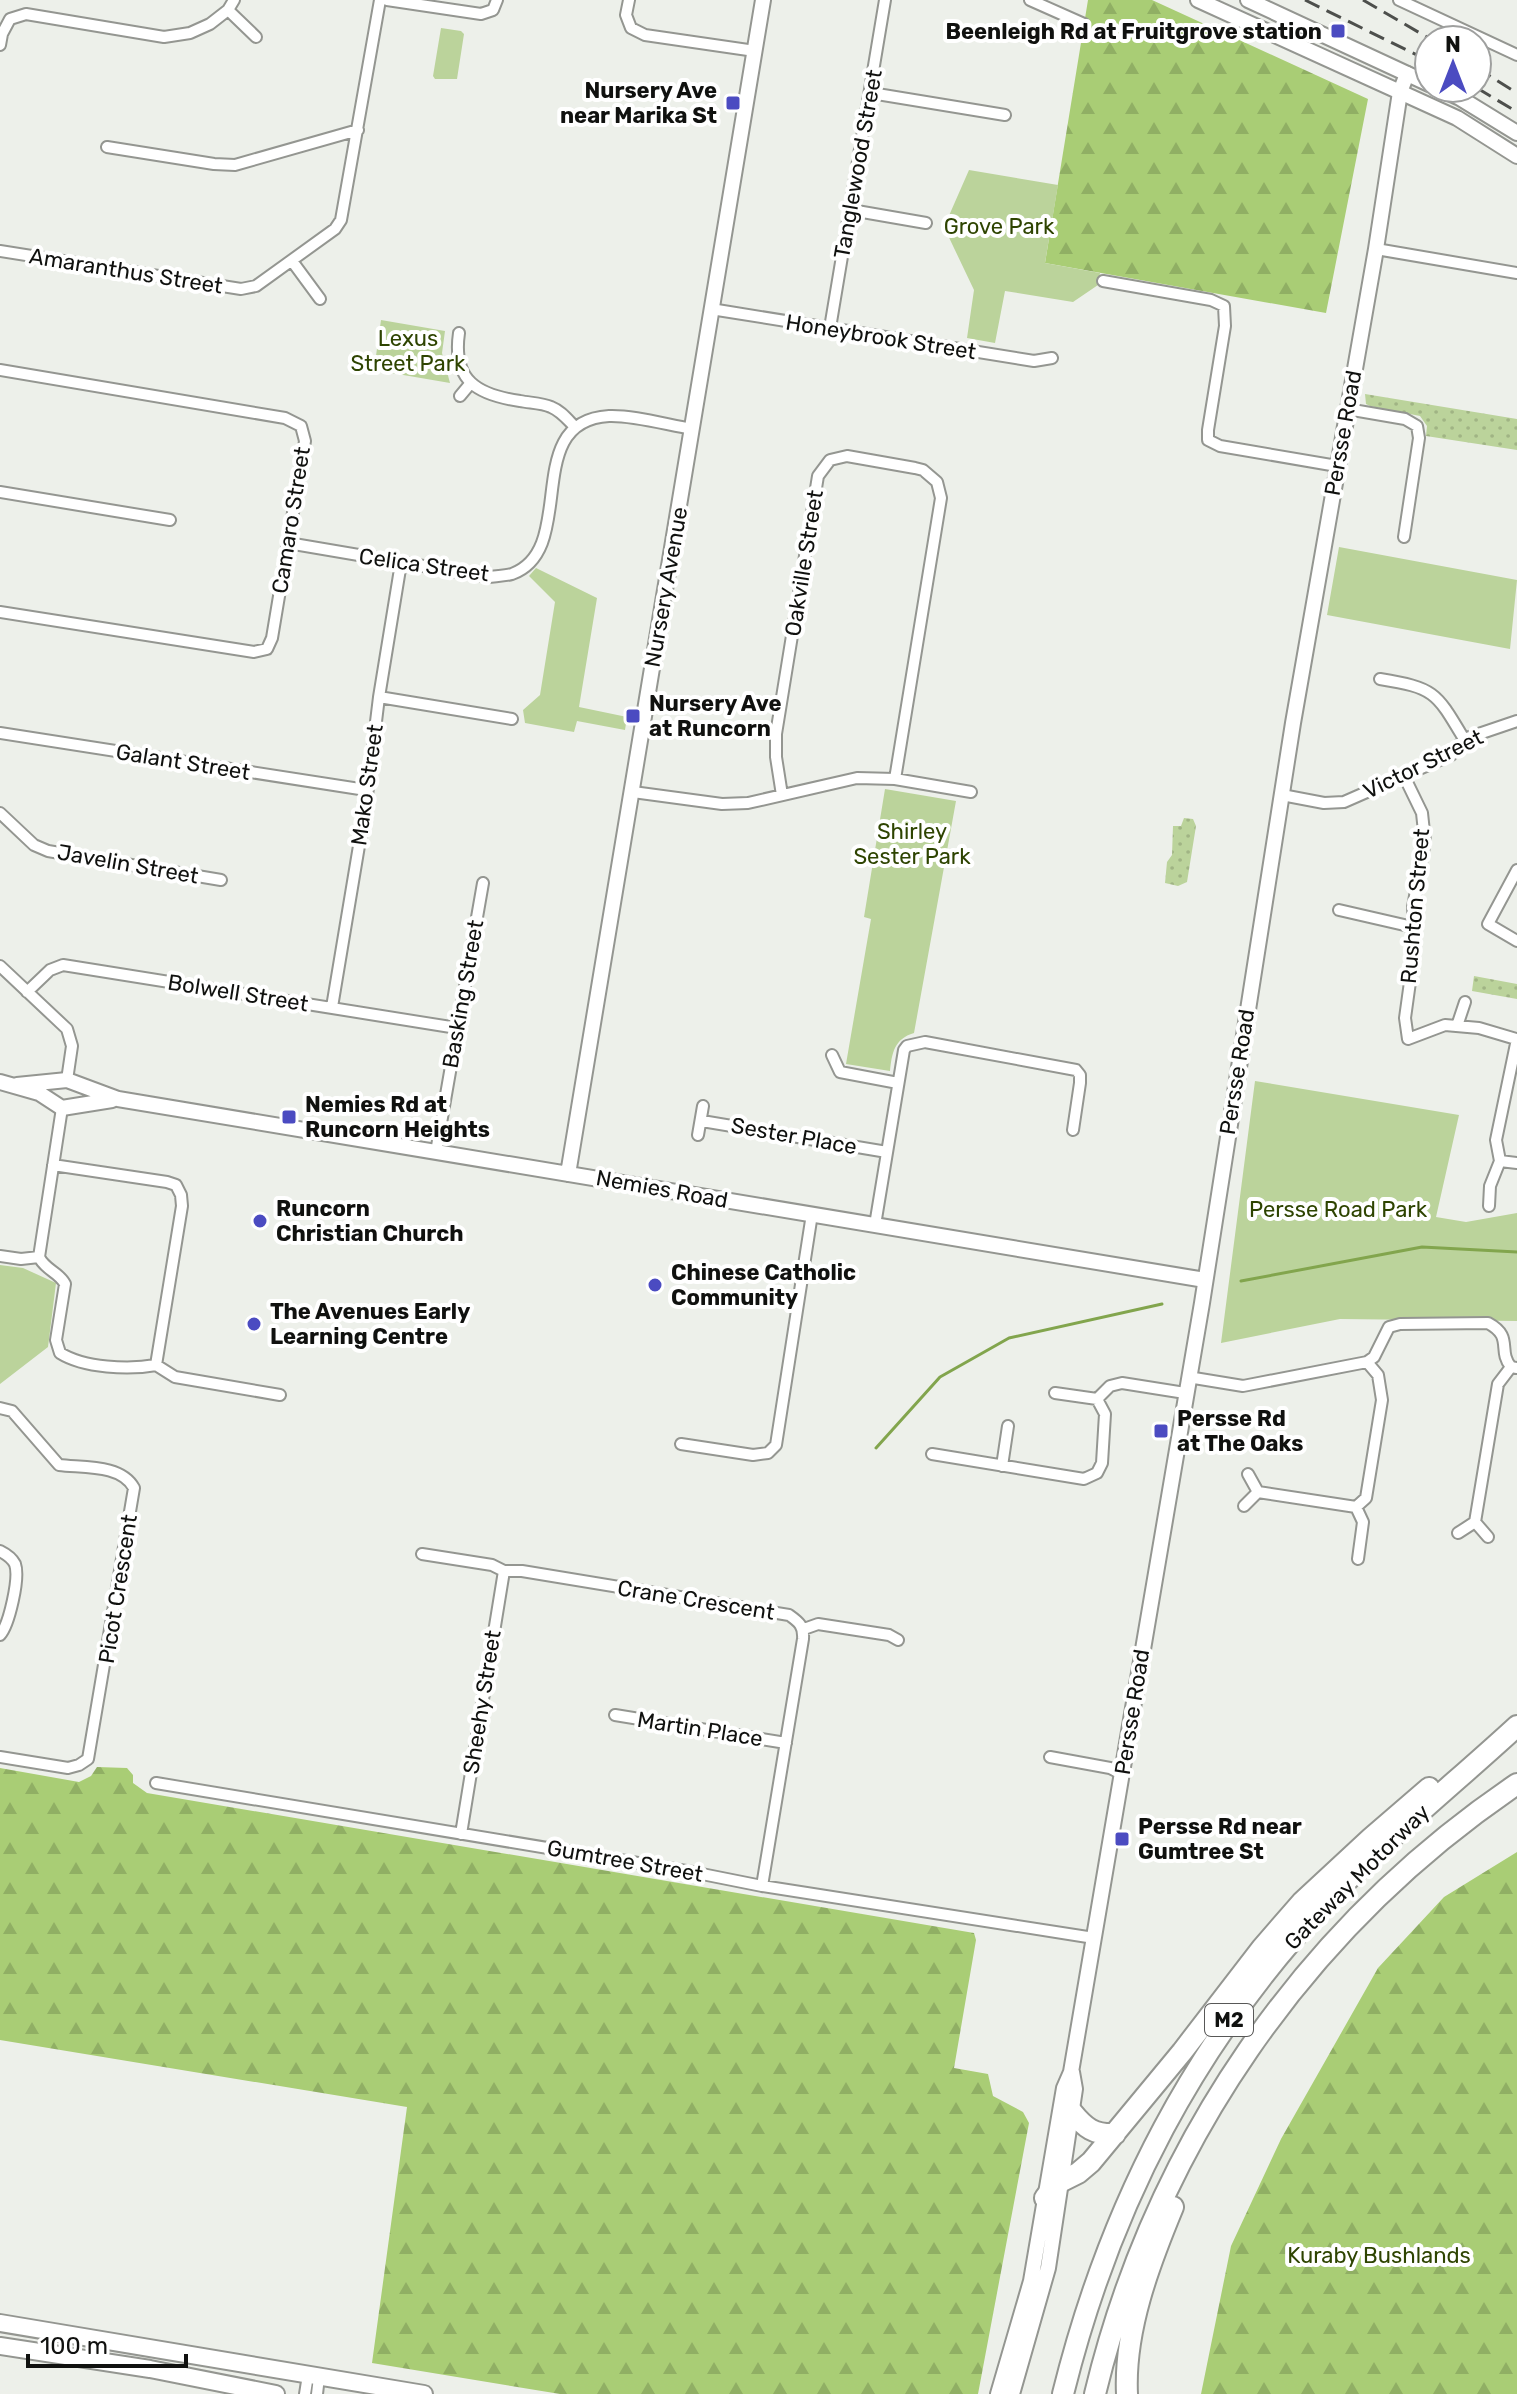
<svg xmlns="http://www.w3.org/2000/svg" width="1517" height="2394" viewBox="0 0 1517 2394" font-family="Rubik,sans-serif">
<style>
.grass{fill:url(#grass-dots)}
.forest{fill:url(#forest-firs)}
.park{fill:#bbd39b}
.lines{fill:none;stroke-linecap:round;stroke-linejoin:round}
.stream{stroke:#82a54d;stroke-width:3}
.minor-casing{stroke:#949691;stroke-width:14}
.tertiary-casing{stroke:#949691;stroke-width:18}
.secondary-casing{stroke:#949691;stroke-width:18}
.primary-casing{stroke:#949691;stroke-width:20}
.motorway-casing{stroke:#949691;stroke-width:24}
.minor{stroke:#fff;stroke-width:10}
.tertiary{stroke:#fff;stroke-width:14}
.secondary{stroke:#fff;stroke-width:14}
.primary{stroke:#fff;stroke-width:16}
.motorway{stroke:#fff;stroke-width:20}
.rail{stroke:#4d4f4c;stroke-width:3;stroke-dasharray:16 8;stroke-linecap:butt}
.poi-dot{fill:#4b4bc1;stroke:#fff;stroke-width:3}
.labels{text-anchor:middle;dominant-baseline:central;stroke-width:8;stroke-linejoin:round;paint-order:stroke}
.shield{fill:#fff;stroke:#585857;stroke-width:2}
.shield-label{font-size:20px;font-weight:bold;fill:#10110f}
.poi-label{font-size:22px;font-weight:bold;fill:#10110f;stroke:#fff;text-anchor:start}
.street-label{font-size:22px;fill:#10110f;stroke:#fff}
.park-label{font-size:22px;fill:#2e4401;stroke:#fff}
</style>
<defs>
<pattern id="grass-dots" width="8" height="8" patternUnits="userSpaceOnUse" patternTransform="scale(2)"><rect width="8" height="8" fill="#bbd39b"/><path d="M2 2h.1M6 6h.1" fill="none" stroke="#a0b484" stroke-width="1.8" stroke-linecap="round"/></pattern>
<pattern id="forest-firs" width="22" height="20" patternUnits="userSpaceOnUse" patternTransform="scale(2)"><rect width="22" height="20" fill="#a9cd75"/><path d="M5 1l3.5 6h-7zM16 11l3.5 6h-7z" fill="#90af64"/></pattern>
</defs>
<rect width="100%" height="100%" fill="#edf0ea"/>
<path class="grass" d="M1365,394l152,25v31l-91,-14 1,-10 -7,-10 -50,-10 -4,-2z
M1184,818l9,1 3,7 -9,56 -9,4 -13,-3 2,-21 5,-7 1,-29h8z
M1474,976l43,8v15l-45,-8z"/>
<path class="forest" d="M1088,0h64l216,99 -42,214 -281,-50z
M97,1767l30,1 6,7v8l14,10 827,140 2,7 -22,128 34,6 5,22 30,16 6,11 -51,271h-418l-188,-31 35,-256 -407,-67v-272l79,14 12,-6z
M1517,1852v542h-316l30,-148 50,-107 97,-171 66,-71z"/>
<path class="park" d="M441,28l20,3 3,3 -7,45h-22l-2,-3z
M969,170l89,15 -13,78 55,10 -2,12 -25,17 -68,-11 -10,52 -28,-5 7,-48 -30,-63z
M381,320l64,11 -3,22 8,30 -76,-13z
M1339,547l178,33 -7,69 -183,-34z
M536,568l61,30 -18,109 48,10 -2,13 -48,-9 -3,11 -49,-9 -2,-13 17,-15 15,-93 -26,-26z
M885,789l71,12 -42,232c-20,6 -22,20 -24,38l-44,-7 25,-145 -7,-2z
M1255,1081l204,34 -23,102 30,5 51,-9v108l-177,-2 -119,24z
M0,1265l23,3 33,15 -8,64 -48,37z"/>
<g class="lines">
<path class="stream" d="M1241,1281l181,-34 95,5
M876,1448l64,-71 69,-39 153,-34"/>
<g class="minor-casing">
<path id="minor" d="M387,0l94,14 12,-4 4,-10
M629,0l-3,15 5,13 14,7 110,16
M1030,0l54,24
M1399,0l118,55
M228,10l28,27
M0,45l2,-11 8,-15 16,-5 138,23 26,-4 20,-9 18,-14 6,-10
M871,93l134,22
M107,147l107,17 21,1 123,-35
M851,210l75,13
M1376,249l141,24
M0,251l241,38 15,-3 79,-57 6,-9 39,-220
M292,261l28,38
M1103,281l108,19 13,6 1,20 -17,104v10l12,6 117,20
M711,309l323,52 18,-3
M830,328l55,-328
M459,333c-7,48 19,62 61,68 10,2 22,2 31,6 10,4 16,12 24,20
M0,370l285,48 16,8 4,15 -33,197 -5,11 -13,3 -254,-40
M460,396l10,-12
M1347,409l58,10 12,7 2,12 -15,99
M0,492l170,28
M288,543l200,34c7,-1 17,-1 24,-3 68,-25 7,-153 97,-158 24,-1 59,9 84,13
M1380,679c55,9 56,13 84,60
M379,697l133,22
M0,733l366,57
M1404,776l18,37 3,28 -12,66 2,39 -10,72 3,21 37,-14 34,3 37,11
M633,792l89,12 26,-1 109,-25 38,1 76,13
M782,795l-6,-38v-23l42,-258 12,-16 17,-4 68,12 8,2 14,12 4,16 -46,281
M1282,795l42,8 20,-1 107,-47 13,-16 53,-18
M0,813l34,32 14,6 173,29
M1339,910l74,17
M1517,941l-29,-17 29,-54
M0,966l67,63 5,17 -5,34
M27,992l23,-22 13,-5 394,63
M332,1007l34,-203 13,-107 22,-134
M1457,1026l8,-24
M832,1055l8,17 58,11
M62,1108l-23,149c6,13 20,15 26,27l-9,56 4,13c24,15 69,17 96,12l19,12 105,18
M702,1121l185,31
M698,1135l5,-29
M436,1152l47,-269
M1500,1161l17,2
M53,1165l114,17 9,3 5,10 1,11 -26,159
M1489,1206l1,-20 10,-25 -4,-21 21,-101
M875,1225l29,-175 3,-4 18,-4 151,28 4,5v8l-7,47
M0,1256l21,3 18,-2
M1188,1377l55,9 124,-24 7,-5 15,-30 11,-3 88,-1c26,14 9,27 23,44l6,1
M1097,1399l13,-13 12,-3 63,10
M0,1408l12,3 47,54c24,3 62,-1 75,23l-46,271 -9,6 -11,3 -68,-11
M681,1444l72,11 15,-2 8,-8 36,-231
M932,1454l152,25 13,-6 5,-10 3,-49 -8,-15 -42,-6
M1002,1466l6,-40
M1258,1492l98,15 10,-9 16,-98 -4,-25 -11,-13
M1244,1506l14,-14 -10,-18
M1356,1507l7,15 -5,37
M1475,1522l23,-138 13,-17
M1458,1533l17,-11 13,15
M0,1551c6,3 12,7 15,13 5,14 -6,61 -15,71
M422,1554l70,11 12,6h18l267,44c10,7 15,11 14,24l-41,247
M804,1629l14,-5 71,11 9,5
M615,1715l171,28
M1050,1757l60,11 12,6
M156,1783l536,89 70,14 332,52
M461,1834l43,-263
M305,2394l3,-19
M317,2394l2,-17"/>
</g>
<g class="tertiary-casing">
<path id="tertiary" d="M0,1082l39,11 23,15 50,-8
M17,1085l50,-5 51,19 1087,181
M568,1174l195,-1174
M998,2394l33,-113 33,-193 7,-16 131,-769 91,-580 83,-474 24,-157 7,-18
M1012,2394l36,-126 27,-179 -3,-17"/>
</g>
<g class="secondary-casing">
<path id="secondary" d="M1198,0l259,118 60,38
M1248,0l181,84
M1438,88l22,10 57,35"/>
</g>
<g class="primary-casing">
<path id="primary" d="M0,2323l424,71
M0,2346l150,23 126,25"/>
</g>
<g class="motorway-casing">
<path id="motorway" d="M1072,2112c13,16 22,23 43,22
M1045,2198l11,-14 22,-11 13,-11 91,-110 80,-104 40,-46 69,-64 58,-50
M1063,2394c47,-190 132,-353 267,-496 58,-61 125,-115 187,-172
M1095,2394c60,-249 209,-466 422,-610
M1127,2394c-3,-64 22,-129 46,-187"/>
</g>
<use href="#minor" class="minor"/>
<use href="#tertiary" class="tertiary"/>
<use href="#secondary" class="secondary"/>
<use href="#primary" class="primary"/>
<use href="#motorway" class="motorway"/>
<path class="rail" d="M1305,0l124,61
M1363,0l69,40
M1477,68l40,25
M1477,88l40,24"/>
</g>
<g class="poi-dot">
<rect x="1330" y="23" width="16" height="16" rx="4"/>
<rect x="725" y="95" width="16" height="16" rx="4"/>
<rect x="625" y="708" width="16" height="16" rx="4"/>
<rect x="281" y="1109" width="16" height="16" rx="4"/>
<circle cx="260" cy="1221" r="8"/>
<circle cx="655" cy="1285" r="8"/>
<circle cx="254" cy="1324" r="8"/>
<rect x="1153" y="1423" width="16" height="16" rx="4"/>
<rect x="1114" y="1831" width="16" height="16" rx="4"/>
</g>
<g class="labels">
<rect class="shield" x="1205" y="2004" width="48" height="32" rx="6"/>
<g class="shield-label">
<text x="1229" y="2020">M2</text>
</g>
<g class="poi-label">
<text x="1322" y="31" text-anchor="end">Beenleigh Rd at Fruitgrove station</text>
<text x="717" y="90" text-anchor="end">Nursery Ave<tspan x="717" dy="25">near Marika St</tspan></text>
<text x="649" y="703">Nursery Ave<tspan x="649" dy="25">at Runcorn</tspan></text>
<text x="305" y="1104">Nemies Rd at<tspan x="305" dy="25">Runcorn Heights</tspan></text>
<text x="276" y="1208">Runcorn<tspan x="276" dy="25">Christian Church</tspan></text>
<text x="671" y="1272">Chinese Catholic<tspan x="671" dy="25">Community</tspan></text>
<text x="270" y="1311">The Avenues Early<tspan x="270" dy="25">Learning Centre</tspan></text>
<text x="1177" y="1418">Persse Rd<tspan x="1177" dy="25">at The Oaks</tspan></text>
<text x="1138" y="1826">Persse Rd near<tspan x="1138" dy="25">Gumtree St</tspan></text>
</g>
<g class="street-label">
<text transform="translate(858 164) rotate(-80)">Tanglewood Street</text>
<text transform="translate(126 271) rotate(9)">Amaranthus Street</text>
<text transform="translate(881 337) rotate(9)">Honeybrook Street</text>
<text transform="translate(1343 433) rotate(-80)">Persse Road</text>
<text transform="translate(291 520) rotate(-81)">Camaro Street</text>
<text transform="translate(804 563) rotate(-81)">Oakville Street</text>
<text transform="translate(424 565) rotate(8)">Celica Street</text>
<text transform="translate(666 587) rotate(-80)">Nursery Avenue</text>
<text transform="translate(183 762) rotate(9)">Galant Street</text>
<text transform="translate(1423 764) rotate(-26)">Victor Street</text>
<text transform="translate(367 785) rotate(-82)">Mako Street</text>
<text transform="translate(128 864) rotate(10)">Javelin Street</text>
<text transform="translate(1415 906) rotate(-85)">Rushton Street</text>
<text transform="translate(238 993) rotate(9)">Bolwell Street</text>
<text transform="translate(463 994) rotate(-80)">Basking Street</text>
<text transform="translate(1237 1072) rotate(-81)">Persse Road</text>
<text transform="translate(794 1136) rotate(10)">Sester Place</text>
<text transform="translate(662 1189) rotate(10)">Nemies Road</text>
<text transform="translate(118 1589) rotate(-81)">Picot Crescent</text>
<text transform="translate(696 1600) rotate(9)">Crane Crescent</text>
<text transform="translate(482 1702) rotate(-81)">Sheehy Street</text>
<text transform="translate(1132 1712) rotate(-81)">Persse Road</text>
<text transform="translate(700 1729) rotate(9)">Martin Place</text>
<text transform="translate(625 1861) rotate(10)">Gumtree Street</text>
<text transform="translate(1357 1877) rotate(-45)">Gateway Motorway</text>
</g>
<g class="park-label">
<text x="999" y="226">Grove Park</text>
<text x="408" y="338">Lexus<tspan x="408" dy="25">Street Park</tspan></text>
<text x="912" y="831">Shirley<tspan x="912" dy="25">Sester Park</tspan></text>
<text x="1338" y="1209">Persse Road Park</text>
<text x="1379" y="2255">Kuraby Bushlands</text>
</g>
</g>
<g transform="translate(1453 64)"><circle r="38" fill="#ffffff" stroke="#9fa09f" stroke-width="2"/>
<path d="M0-6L14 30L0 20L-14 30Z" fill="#4b4bc1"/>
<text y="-12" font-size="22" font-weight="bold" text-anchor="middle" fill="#10110f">N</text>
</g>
<path d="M28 2354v12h158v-12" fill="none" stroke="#10110f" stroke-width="4"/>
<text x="40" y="2354" font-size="24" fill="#10110f" stroke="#ffffff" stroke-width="6" paint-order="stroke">100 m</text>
</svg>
